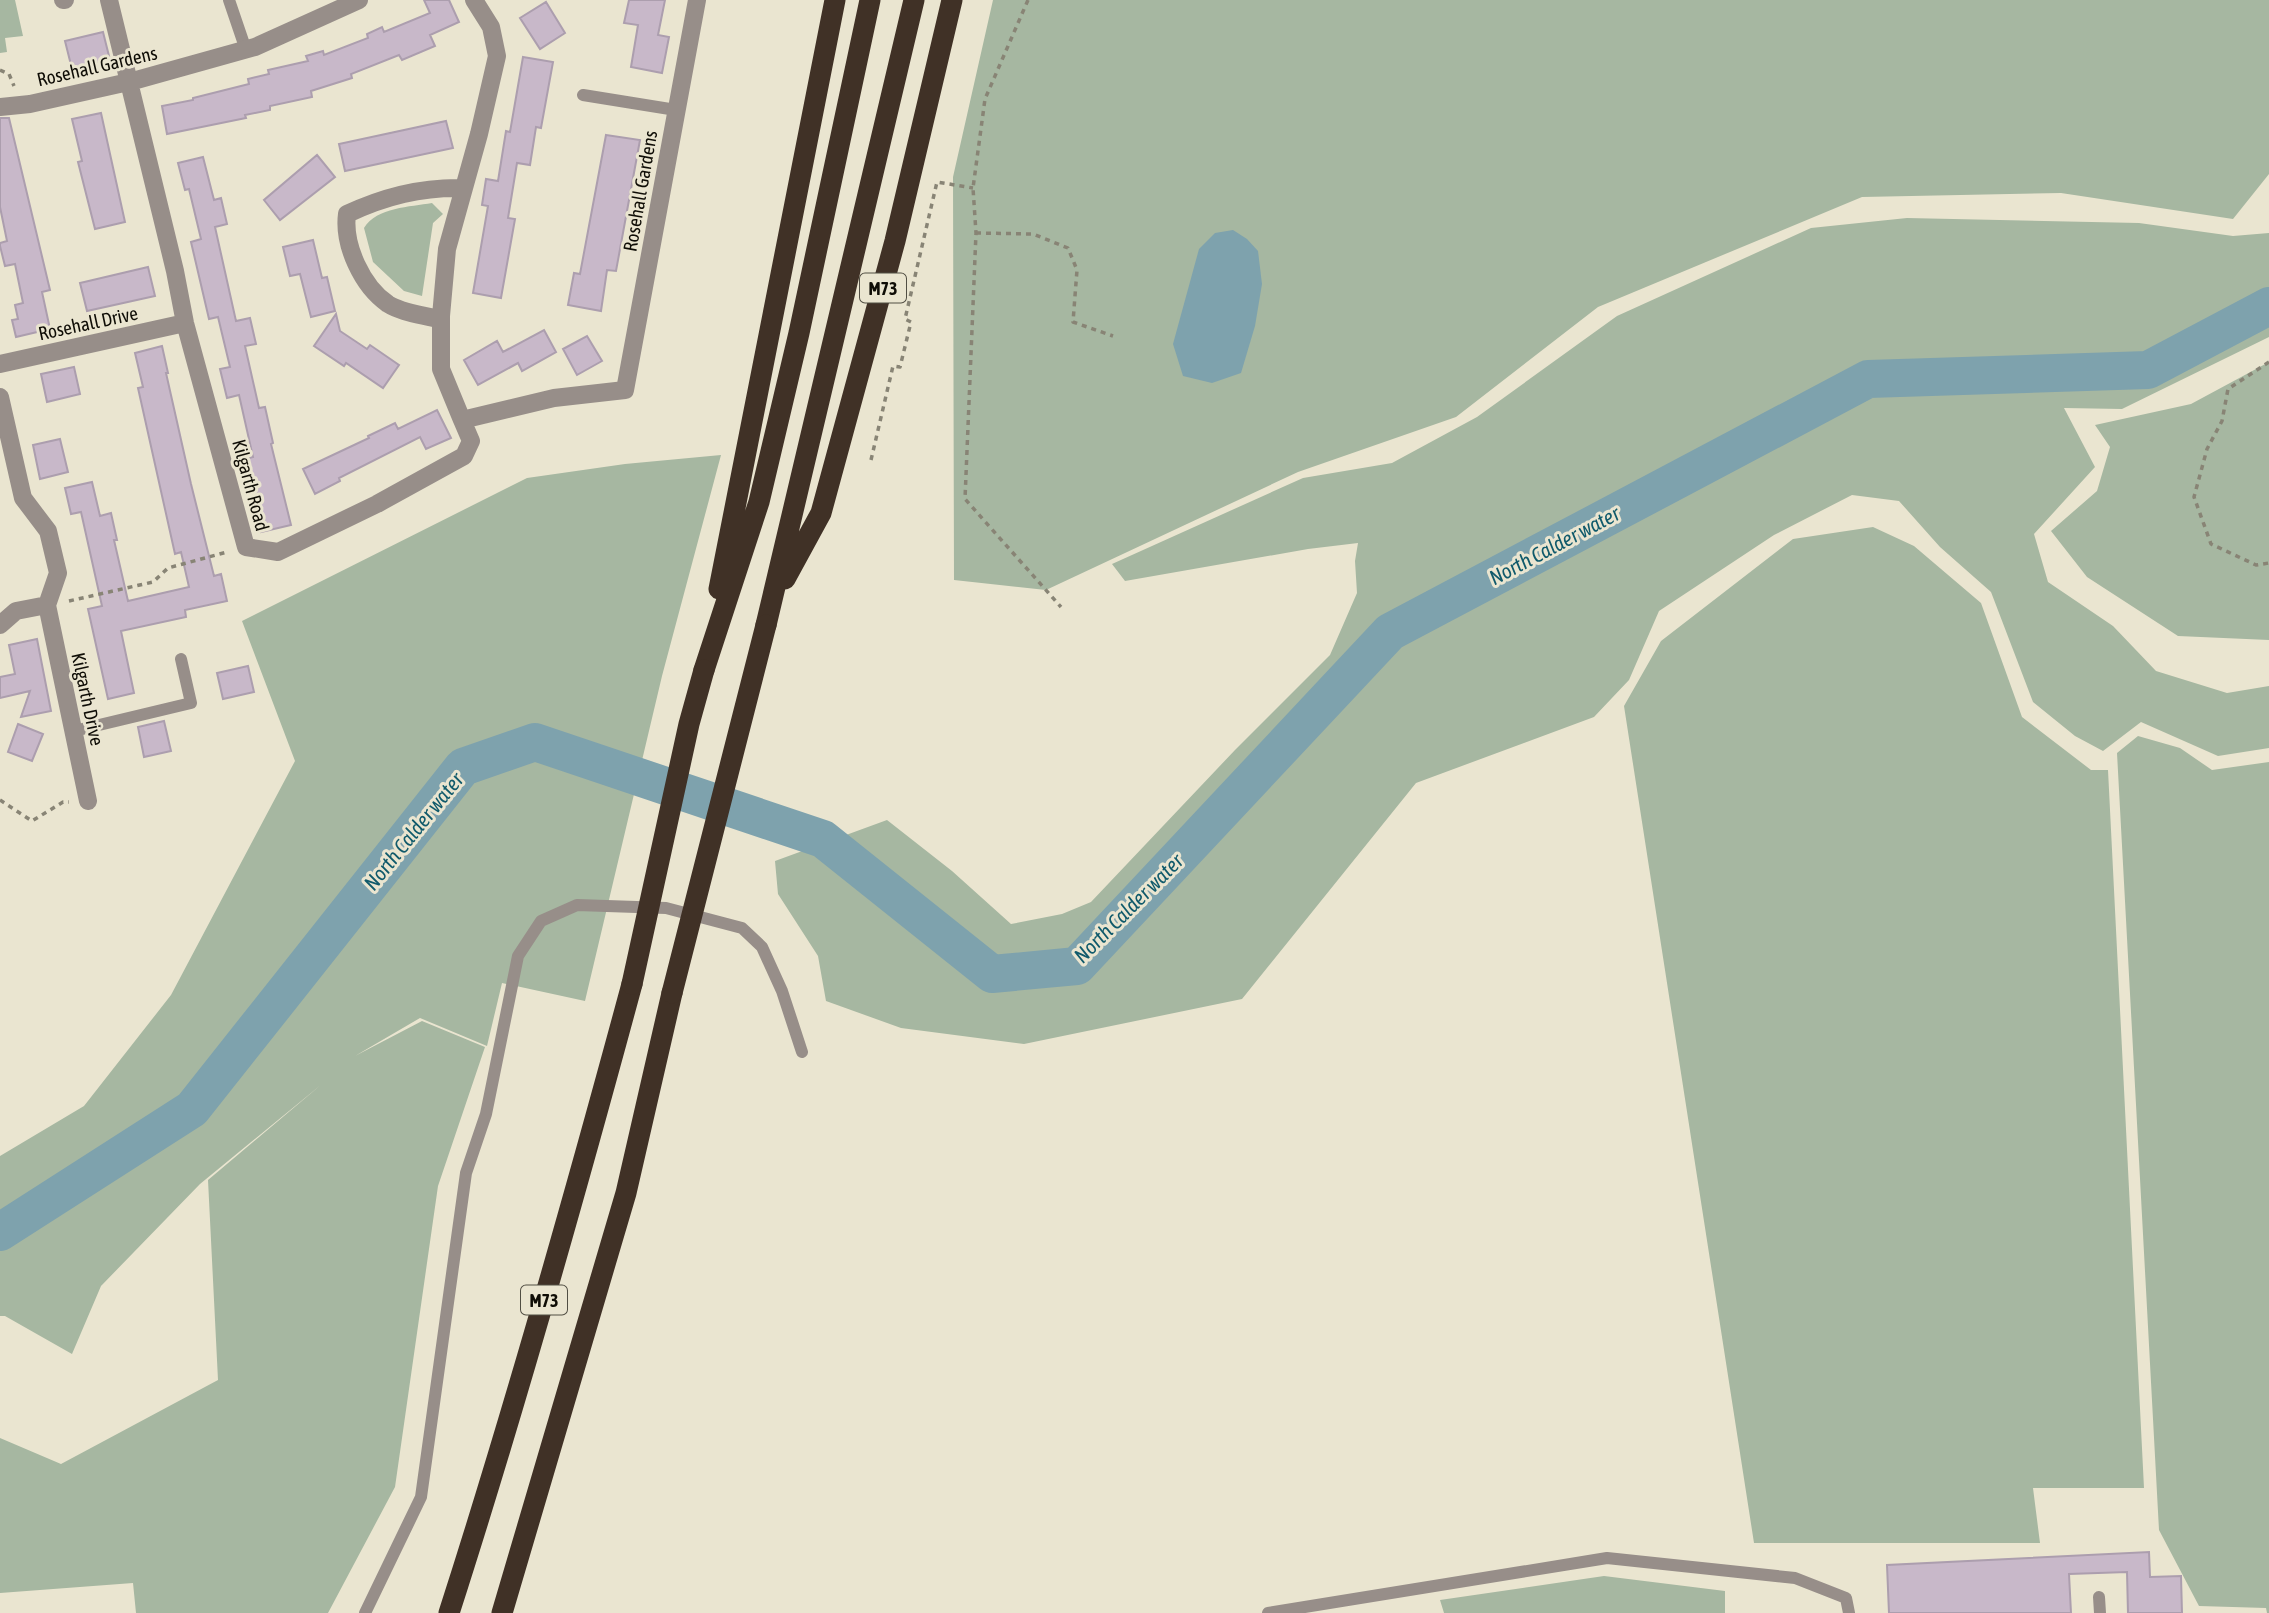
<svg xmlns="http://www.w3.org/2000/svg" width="2269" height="1613" viewBox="0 0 2269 1613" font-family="'Asap Condensed',sans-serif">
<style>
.green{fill:#a6b7a1}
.water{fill:#7ea2ad}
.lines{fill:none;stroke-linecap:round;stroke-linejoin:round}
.river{stroke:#7ea2ad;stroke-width:38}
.building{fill:#c8b8c9;stroke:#ac9eae;stroke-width:2}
.path{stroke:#888475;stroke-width:3.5;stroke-dasharray:5 5;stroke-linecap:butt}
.lane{stroke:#978e89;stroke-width:12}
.street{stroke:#978e89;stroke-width:18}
.highway{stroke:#403126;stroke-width:21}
.highway-bridge{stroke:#403126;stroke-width:21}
.labels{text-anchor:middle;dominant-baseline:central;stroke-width:6;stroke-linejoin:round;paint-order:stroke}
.shield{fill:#eae5d0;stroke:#514e43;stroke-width:2}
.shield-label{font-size:18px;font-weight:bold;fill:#0f0d06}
.street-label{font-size:19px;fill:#0f0d06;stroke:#eae5d0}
.water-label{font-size:21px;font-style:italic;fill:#105a6b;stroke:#eae5d0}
</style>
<rect width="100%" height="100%" fill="#eae5d0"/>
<path class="green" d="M0,0h15l8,36 -18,2 2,14 -7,1z
M993,0h1276v174l-36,45 -172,-26 -199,4 -264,110 -142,110 -158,55 -252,118 -92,-10 -1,-403z
M432,203l11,11 -10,9 -11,73 -18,-5 -31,-29 -9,-34c13,-21 46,-21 68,-25z
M1907,218l232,5 94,13 36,-3v104l-147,72 -58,-1 31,59 -61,67 14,48 65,44 43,45 71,22 42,-7v62l-51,8 -77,-34 -38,29 -28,-15 -42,-34 -42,-110 -51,-45 -41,-46 -47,-6 -78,40 -115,76 -30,69 -35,37 -178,66 -174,216 -218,45 -123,-16 -75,-27 -8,-45 -40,-62 -3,-33 112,-41 65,51 59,53 51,-10 29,-12 144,-152 95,-95 27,-62 -2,-32 3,-18 -50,6 -183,32 -13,-17 191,-86 89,-15 85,-46 140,-101 194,-88z
M2269,362v278l-91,-4 -91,-59 -36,-46 46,-40 13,-44 -15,-22 96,-21z
M721,455l-59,221 -77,325 -83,-18 -15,63 -67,-28 -65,38 67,-35 63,26 -47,139 -43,301 -67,126h-192l-3,-30 -133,10v-155l61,26 157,-84 -10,-200 114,-96 -122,100 -99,102 -29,68 -67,-38h-5v-160l84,-50 87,-111 124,-234 -53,-140 285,-143 98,-14z
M1873,527l41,19 67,57 41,114 69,53h17l36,718h-111l7,55h-286l-130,-837 37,-65 132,-102z
M2138,736l42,12 32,22 57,-8v851h-2l-1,-5 -67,-2 -40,-76 -42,-777z
M1604,1576l121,15v22h-281l-4,-13z"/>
<path class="water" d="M1233,230l14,9 11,12 4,33 -7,42 -14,47 -29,10 -29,-7 -10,-32 26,-95 16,-16z"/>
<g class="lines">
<path class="river" d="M0,1232l192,-123 271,-342 72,-25 288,97 169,135 85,-8 313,-334 478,-253 280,-9 121,-64"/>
</g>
<path class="building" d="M424,0h25l10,22 -29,13 5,11 -33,14 -3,-5 -48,19 1,4 -41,13 1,6 -42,9v4l-25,5 1,3 -79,16 -5,-28 31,-6v-2l56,-14 -1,-5 21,-5 -1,-4 40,-9 -2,-5 17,-5 1,4 44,-17 -1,-4 15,-7 2,5 46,-19z
M629,0h36l-7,35 11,2 -7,36 -31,-6 7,-42 -14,-2z
M546,2l19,31 -25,16 -20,-31z
M103,32l7,28 -38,9 -7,-28z
M523,57l30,5 -12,66 -5,-1 -6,38 -13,-2 -9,55 7,1 -14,79 -28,-5 15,-87 -6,-1 4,-26 12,2 8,-50 4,1z
M101,113l24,109 -30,7 -17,-67 4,-1 -10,-42z
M0,118h9l41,172 -8,2 8,37 -34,8 -4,-17 6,-1 -3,-14 8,-2 -8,-39 -10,2 -5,-20v-3l7,-2 -7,-34z
M446,121l7,27 -108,23 -6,-27z
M606,135l34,5 -24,131 -9,-1 -6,41 -33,-6 6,-32 6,1z
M317,155l18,22 -55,43 -16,-20z
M203,157l11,43 7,-2 6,26 -12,3 21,94 14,-3 6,26 -11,2 14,62 6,-1 8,36 -2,1 20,81 -30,7 -16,-73 8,-2 -14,-62 -12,3 -7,-29 10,-2 -12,-50 -9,2 -18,-77 10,-3 -12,-50 -4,1 -7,-27z
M313,240l9,38 5,-1 8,34 -24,6 -11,-43 -10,2 -7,-29z
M148,267l7,29 -68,15 -7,-28z
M336,314l4,17 27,18 3,-4 29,20 -16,23 -37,-25 -2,3 -30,-20z
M544,330l12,22 -34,19 -4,-8 -40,22 -14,-25 33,-19 6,11z
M587,336l15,25 -25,14 -14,-26z
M162,346l6,27h-2l25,111 23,92 7,-2 6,27 -42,9 1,7 -65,14 13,62 -26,6 -20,-90 14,-3 -21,-94 -10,2 -6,-26 27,-6 8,34 11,-3 6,27h-3l14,61 61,-14 -8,-35 -6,2 -37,-166 5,-1 -8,-34z
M74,367l6,27 -33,8 -6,-28z
M437,410l14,28 -25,11 -6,-12 -81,41 1,3 -25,13 -12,-25 66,-31 -1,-2 27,-13 3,6z
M60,439l8,33 -28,7 -7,-34z
M37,639l14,72 -30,6 9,-26 -30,7v-21l15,-3 -6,-29z
M248,666l6,26 -31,7 -6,-26z
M164,721l7,30 -27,6 -6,-30z
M18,724l25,10 -11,27 -24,-9z
M2149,1552l1,25 31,-1 1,37h-54l-1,-41 -58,2 2,39h-182l-2,-48z"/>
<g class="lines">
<path class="path" d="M1028,0l-43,99 -12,89 3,45 -11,266 96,108
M0,70l9,4 5,12
M976,233l57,1 35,14 9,22 -4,52 40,14
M2269,362l-41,27 -6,32 -15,28 -13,48 17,47 45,21 13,-2
M871,460l22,-94 7,1 11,-45 -6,-3 32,-137 36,6
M69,601l84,-19 15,-14 59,-16
M0,800l32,21 31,-19h6"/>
<path class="lane" d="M229,0l17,50
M583,95l93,15
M74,731l117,-28 -10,-44
M2099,1597l1,16
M365,1613l56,-116 45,-324 20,-59 32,-158 23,-35 36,-16 89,3 76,20 20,19 20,44 20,61
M1268,1613l339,-55 188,20 51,20 3,15"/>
<path class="street" d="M63,0h2
M109,0l66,271 10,52 61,224 32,5 99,-48 87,-48 7,-15 -9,-21 92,-22 71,-8 72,-390
M0,107l30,-3 103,-23 122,-34 104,-47
M441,320c-16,-5 -39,-7 -53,-16 -26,-18 -45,-59 -41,-90 38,-18 74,-27 116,-26
M0,364l185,-41
M0,397l23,101 25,33 10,42 -11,32 41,196
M462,420l-21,-51v-53l6,-67 32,-115 18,-78 -6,-29 -17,-27
M0,625l16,-14 31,-6"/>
<path class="highway" d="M785,579l36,-66 74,-272 57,-241
M719,589l116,-589
M766,625l148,-625
M704,670l55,-168 40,-169 71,-333
M449,1613c67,-208 126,-418 183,-629
M502,1613l124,-420 46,-200"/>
<path class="highway-bridge" d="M632,984l57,-260 15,-54
M672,993l94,-368"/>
</g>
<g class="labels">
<g class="shield">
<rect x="860" y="273.5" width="46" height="29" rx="5"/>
<rect x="521" y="1285.5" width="46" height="29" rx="5"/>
</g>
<g class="shield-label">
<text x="883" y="288">M73</text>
<text x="544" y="1300">M73</text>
</g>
<g class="street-label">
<text transform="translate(97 66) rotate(-13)">Rosehall Gardens</text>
<text transform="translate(640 191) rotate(-80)">Rosehall Gardens</text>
<text transform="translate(88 323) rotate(-12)">Rosehall Drive</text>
<text transform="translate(251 485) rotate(75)">Kilgarth Road</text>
<text transform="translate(88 699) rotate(78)">Kilgarth Drive</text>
</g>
<g class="water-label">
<text transform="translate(1554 545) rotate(-28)">North Calder water</text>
<text transform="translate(413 831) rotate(-51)">North Calder water</text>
<text transform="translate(1128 908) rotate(-45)">North Calder water</text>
</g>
</g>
</svg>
